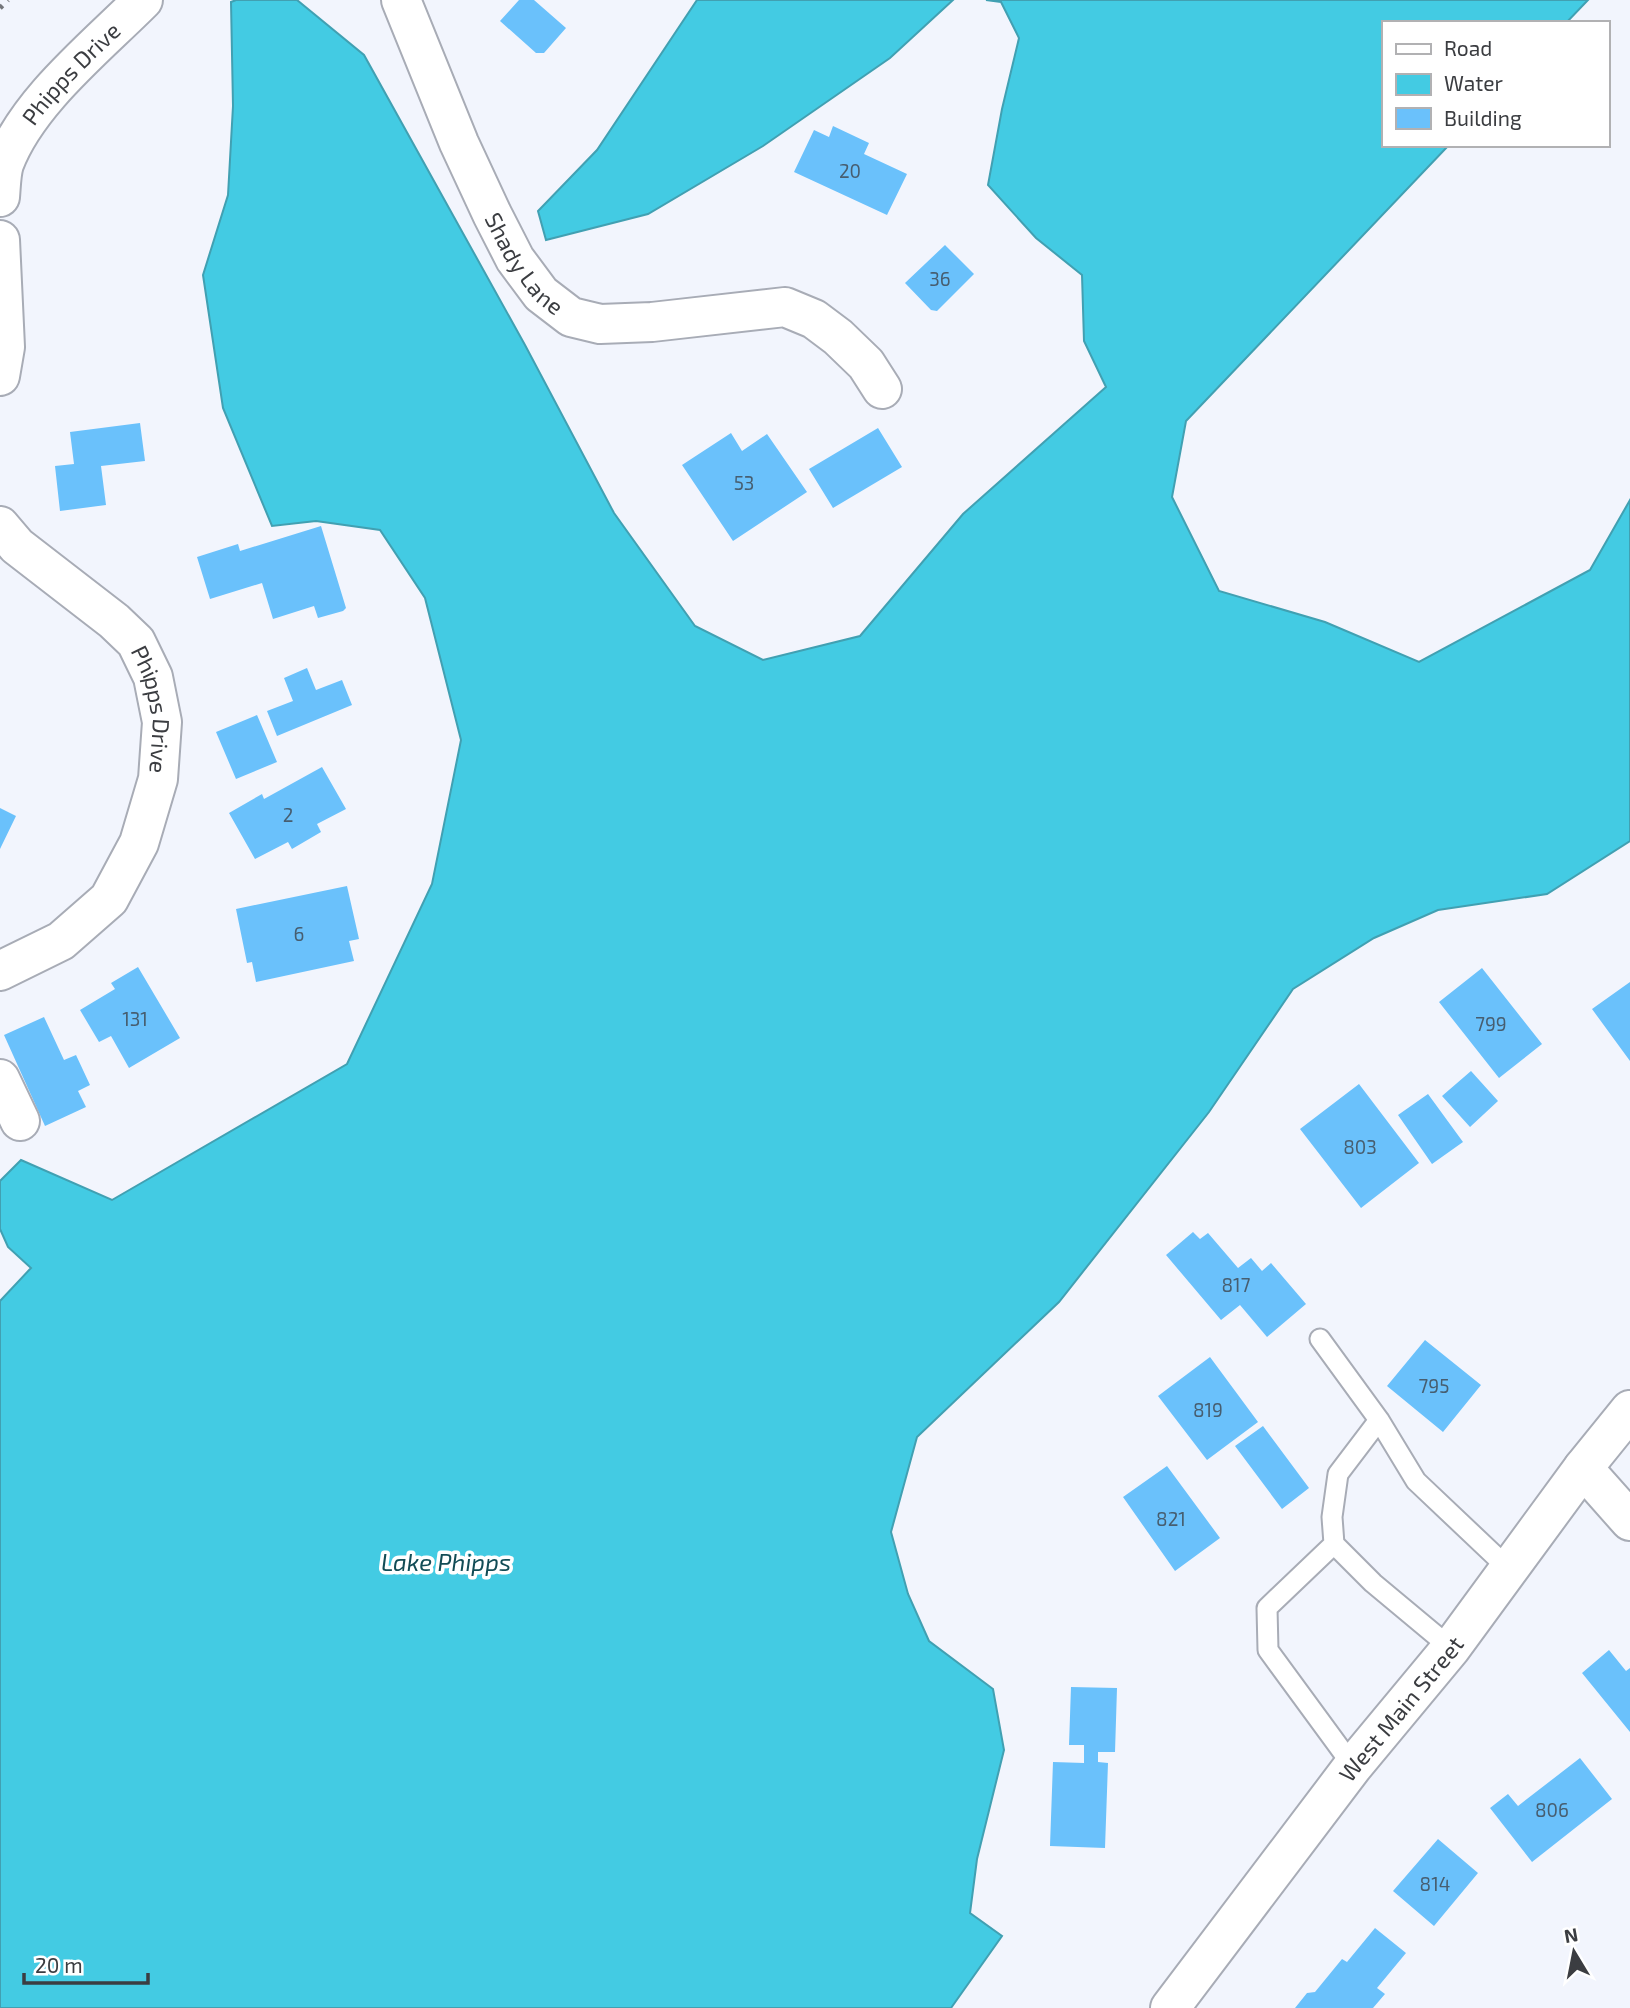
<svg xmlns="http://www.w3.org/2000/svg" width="1630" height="2008" viewBox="0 0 1630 2008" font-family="'Exo 2',sans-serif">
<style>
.water{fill:#43cbe3;stroke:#41a0b2;stroke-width:2}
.building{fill:#6ac1fb}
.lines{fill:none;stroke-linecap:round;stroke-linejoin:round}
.service-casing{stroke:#a8acb6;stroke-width:23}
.minor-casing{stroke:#a8acb6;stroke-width:42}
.tertiary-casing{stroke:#a8acb6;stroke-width:42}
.service{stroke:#fff;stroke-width:19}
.minor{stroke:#fff;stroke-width:38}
.tertiary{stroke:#fff;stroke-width:38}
.rail{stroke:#74767b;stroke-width:5;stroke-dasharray:3.5 7;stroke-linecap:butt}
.labels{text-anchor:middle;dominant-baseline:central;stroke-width:7;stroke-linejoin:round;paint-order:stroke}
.number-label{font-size:19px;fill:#475e70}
.street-label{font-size:23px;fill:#3b3d41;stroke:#fff}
.water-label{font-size:24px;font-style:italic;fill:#124c56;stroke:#fff}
</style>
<rect width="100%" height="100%" fill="#f2f5fd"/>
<path class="water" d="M236,0h61l67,55 161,290 89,168 81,113 68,34 97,-24 103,-122 143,-127 -22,-46 -2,-66 -46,-37 -48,-53 14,-76 17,-71 -18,-36 -15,-2h602l-22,23h-183v122h66l-263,276 -14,76 47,94 106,31 94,40 171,-92 40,-70v341l-83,53 -109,16 -64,28 -81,51 -84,123 -150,190 -142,135 -26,95 17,62 21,47 64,48 11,61 -27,109 -7,54 32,23 -51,72h-951v-707l31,-33 -23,-21 -8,-18v-48l21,-21 91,40 235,-136 85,-180 29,-144 -36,-142 -45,-68 -64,-9 -44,5 -49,-118 -20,-133 25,-80 5,-89 -2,-104z
M697,0h256l-63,58 -127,88 -115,68 -102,26 -8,-29 59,-61z"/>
<path class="building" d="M519,0h15l32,28 -22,25h-8l-36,-32z
M833,126l36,17 -5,11 43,20 -20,41 -93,-43 20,-42 15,7z
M945,245l29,29 -37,37 -6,-1 -26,-27z
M140,423l5,38 -44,5 5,39 -46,6 -5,-45 19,-2 -4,-32z
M878,428l24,39 -69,41 -24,-39z
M731,433l11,18 25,-17 40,58 -74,49 -51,-76z
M321,526l25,82 -3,3 -25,7 -4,-12 -41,13 -11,-36 -52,16 -13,-42 41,-13 2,7z
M307,668l9,22 26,-10 10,25 -75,31 -10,-25 26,-10 -9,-23z
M257,715l20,47 -41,17 -20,-47z
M322,767l24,42 -29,15 4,8 -29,17 -4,-7 -33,17 -26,-46 33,-19 2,5z
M0,808l16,8 -16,33z
M347,886l12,53 -10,2 5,20 -98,21 -4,-20 -5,1 -11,-54z
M138,967l42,71 -51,30 -18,-32 -12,6 -19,-32 35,-21 -4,-6z
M1482,968l60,76 -43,34 -60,-76z
M1630,982v79l-38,-52z
M44,1017l20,43 12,-5 14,30 -12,6 8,16 -41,19 -41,-91z
M1471,1071l27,30 -28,26 -28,-31z
M1359,1084l60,79 -58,45 -61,-79z
M1428,1094l35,48 -31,22 -34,-49z
M1193,1232l7,7 8,-6 30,35 13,-10 11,13 9,-8 35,41 -39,33 -27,-32 -19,15 -55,-65z
M1425,1340l56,45 -38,47 -56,-46z
M1210,1357l48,65 -51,38 -49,-64z
M1263,1426l46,62 -27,21 -47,-63z
M1167,1466l53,72 -45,33 -52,-74z
M1609,1650l17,21 4,-3v64l-48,-59z
M1071,1687l46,1 -2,64h-17v10l10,1 -3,85 -55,-2 3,-84 31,1v-18h-15z
M1580,1758l32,41 -80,63 -42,-54 18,-14 10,12z
M1438,1839l40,34 -44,53 -41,-35z
M1375,1928l31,25 -29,35 8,6 -12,14h-78l12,-15 8,-1 27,-33 5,3z"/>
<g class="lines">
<g class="service-casing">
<path id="service" d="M1320,1339l59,81 37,61 94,89
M1379,1420l-41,54 -6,43 2,27 39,39 78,65
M1334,1544l-67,64 1,42 85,116"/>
</g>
<g class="minor-casing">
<g id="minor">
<path id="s1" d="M401,0l58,143 33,71 23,45 26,35 30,23 29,7 52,-2 133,-15 29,12 24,18 28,27 16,25"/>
<path id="s2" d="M0,197c1,-11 1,-23 4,-33 23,-62 92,-117 139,-164"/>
<path d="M0,240l5,107 -5,29"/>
<path id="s3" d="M0,526l17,20 97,75 22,21 17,35 9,45 -4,57 -19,64 -30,56 -48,42 -61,30"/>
<path d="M0,1079l20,42"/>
<path d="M1583,1468l47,53"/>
</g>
</g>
<g class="tertiary-casing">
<g id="tertiary">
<path id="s4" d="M1170,2008l183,-242 98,-118 132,-180 47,-58"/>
</g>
</g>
<use href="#service" class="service"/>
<use href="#minor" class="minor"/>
<use href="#tertiary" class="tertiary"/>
<path class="rail" d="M0,8l8,-8"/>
</g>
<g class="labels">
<g class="number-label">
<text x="850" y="170">20</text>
<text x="940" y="278">36</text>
<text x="744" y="482">53</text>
<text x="288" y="814">2</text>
<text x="299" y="933">6</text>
<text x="135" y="1018">131</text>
<text x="1491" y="1023">799</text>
<text x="1360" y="1146">803</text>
<text x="1236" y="1284">817</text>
<text x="1434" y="1385">795</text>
<text x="1208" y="1409">819</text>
<text x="1171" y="1518">821</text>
<text x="1552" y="1809">806</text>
<text x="1435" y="1883">814</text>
</g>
<g class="street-label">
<text stroke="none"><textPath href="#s2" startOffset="147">Phipps Drive</textPath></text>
<text stroke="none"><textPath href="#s1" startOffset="292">Shady Lane</textPath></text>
<text stroke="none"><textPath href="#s3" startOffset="250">Phipps Drive</textPath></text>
<text stroke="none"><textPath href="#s4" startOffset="378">West Main Street</textPath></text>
</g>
<g class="water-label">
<text x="446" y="1561">Lake Phipps</text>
</g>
</g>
<rect x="1382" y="21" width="228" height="126" fill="#ffffff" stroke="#b1b1b3" stroke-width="2"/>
<rect x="1396" y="44" width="35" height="10" fill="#ffffff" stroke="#b1b1b3" stroke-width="2"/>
<text x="1444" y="56" font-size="21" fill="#3b3d41">Road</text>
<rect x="1396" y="74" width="35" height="21" fill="#43cbe3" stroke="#b1b1b3" stroke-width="2"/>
<text x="1444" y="91" font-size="21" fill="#3b3d41">Water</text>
<rect x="1396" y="108" width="35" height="21" fill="#6ac1fb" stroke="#b1b1b3" stroke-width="2"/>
<text x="1444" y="126" font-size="21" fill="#3b3d41">Building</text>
<g transform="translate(1574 1952) rotate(350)" stroke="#ffffff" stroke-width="5" paint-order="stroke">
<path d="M0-5L12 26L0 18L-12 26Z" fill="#3b3d41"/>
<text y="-10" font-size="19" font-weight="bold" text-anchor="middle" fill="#3b3d41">N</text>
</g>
<path d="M24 1973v10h124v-10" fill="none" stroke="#3b3d41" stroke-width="3.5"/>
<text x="35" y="1973" font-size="21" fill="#3b3d41" stroke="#ffffff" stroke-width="5" paint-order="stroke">20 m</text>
</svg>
